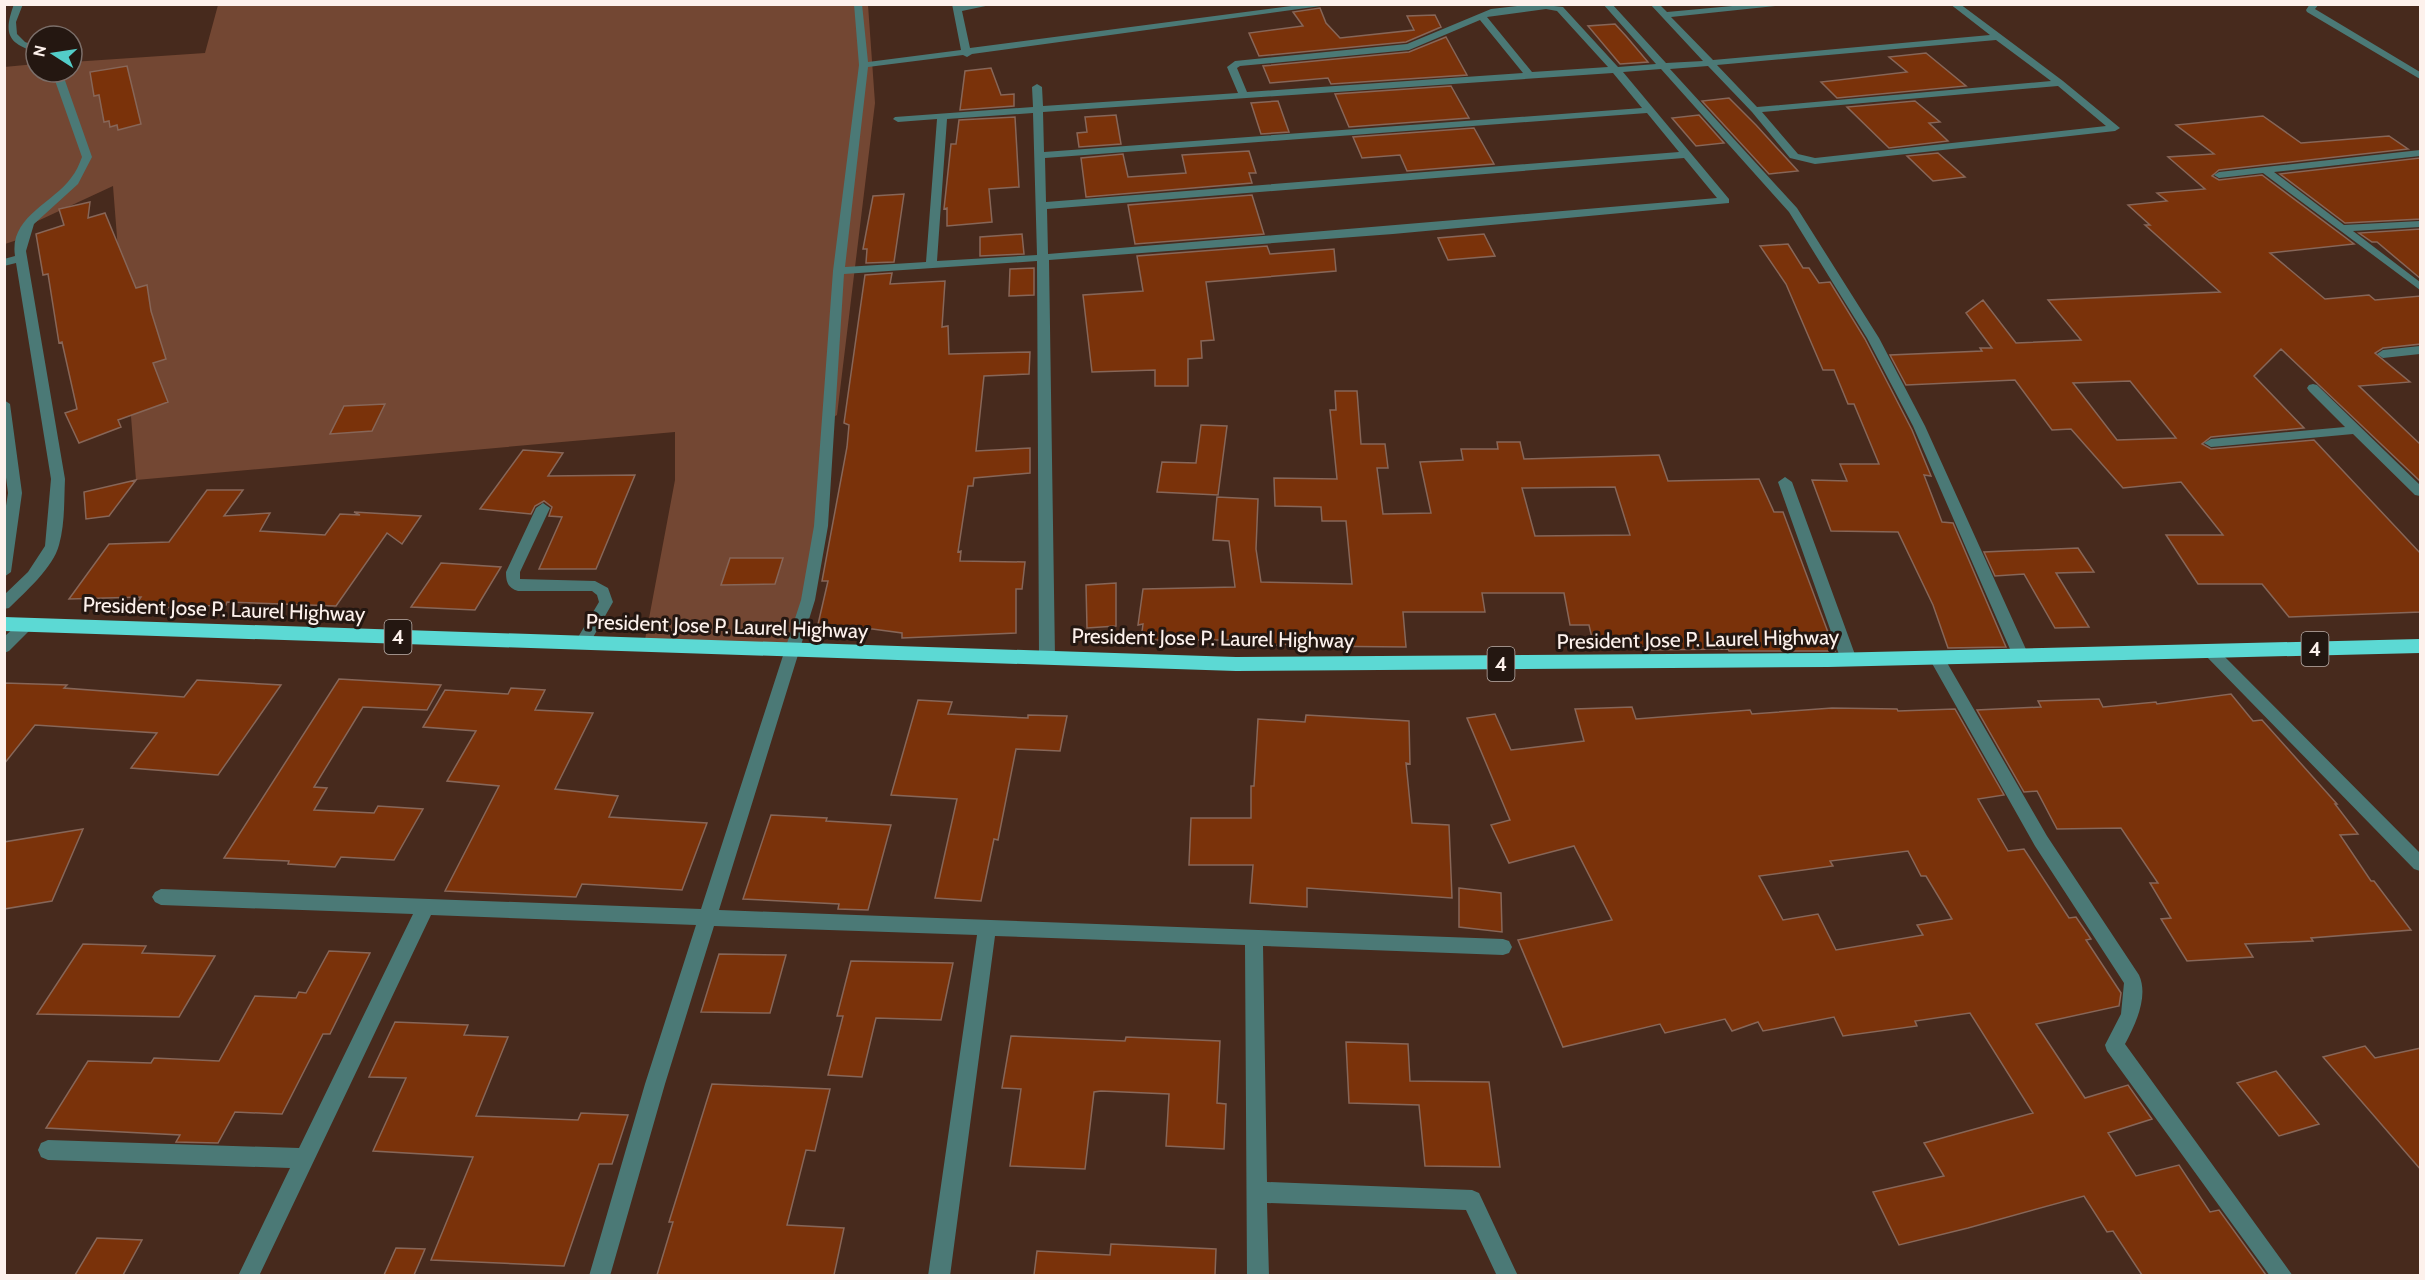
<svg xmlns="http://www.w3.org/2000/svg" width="2425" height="1280" viewBox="0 0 2425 1280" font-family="Cabin,sans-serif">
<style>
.green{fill:#734733}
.building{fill:#7a320a;stroke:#876658;stroke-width:1.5;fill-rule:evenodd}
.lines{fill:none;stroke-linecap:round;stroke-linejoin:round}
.lane{fill:#4b7976;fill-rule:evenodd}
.street{fill:#4b7976;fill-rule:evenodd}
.highway{fill:#5cd9d4;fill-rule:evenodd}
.labels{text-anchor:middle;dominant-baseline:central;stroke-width:6;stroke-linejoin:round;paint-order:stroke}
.shield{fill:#241711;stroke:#bcb0aa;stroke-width:1.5}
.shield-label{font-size:20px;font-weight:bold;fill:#fdf1ec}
.street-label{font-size:21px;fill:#fdf1ec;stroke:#241711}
</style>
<rect width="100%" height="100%" fill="#472a1d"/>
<path class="green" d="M218,5h650l7,98 -38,312 -8,5 -5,64 -32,166 -148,-5 31,-165v-48l-539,48 -23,-294 -84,39 -6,13 -18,6 -1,-177 32,-3v8h36v-10l133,-9z"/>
<path class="building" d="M1320,8l6,15 14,15 74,-8 -7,-14 28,-1 6,12 -35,15 -147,14 -10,-23 54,-7 -10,-14z
M1615,24l11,12 22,26 -28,2 -32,-38z
M1446,37l21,38 -136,9 -3,-6 -58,5 -7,-17 146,-14z
M1926,53l40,33 -129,12 -16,-16 86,-10 -18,-15z
M127,66l14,58 -23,6 -1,-5 -7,2 -1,-6 -5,1 -5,-27 -5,1 -4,-24z
M991,68l10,27 13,-1v12l-54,4 5,-39z
M1451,86l18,32 -120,9 -14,-33z
M1729,98l27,27 42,46 -29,3 -67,-73z
M1278,101l11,31 -28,2 -10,-31z
M1915,101l25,21 -11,1 19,18 -59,7 -42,-41z
M1116,115l5,29 -42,3 -2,-14 10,-1 -2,-15z
M1699,115l25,28 -28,3 -24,-28z
M2263,116l38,27 88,-7 19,13 -189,21 -7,6 7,4 43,-5 92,69 -84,9 55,46 44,-4 6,5 46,-4v48l-38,4 -8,5 35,29 -51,4 62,59v37l-140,-133 -27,27 50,52 -93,9 -9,7 9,5 103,-9 107,114v58l-132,5 -27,-33h-64l-32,-49h57l-42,-53 -58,6 -52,-59 -19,1 -37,-50 -109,5 -16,-30 92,-4 -2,-3h12l-26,-35 17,-13 33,43 65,-3 -33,-40 172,-8 -75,-67h5l-22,-20 39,-4 -10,-8 48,-4 -37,-32 46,-3 -38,-29zM2130,381l46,57 -59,2 -44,-57z
M1015,117l4,70 -30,2 3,33 -45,4v-18l-3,1 7,-65h5l3,-24z
M1474,128l20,36 -87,7 -7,-16 -38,3 -9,-21z
M1249,151l7,22h-7l3,10 -166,14 -5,-39 42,-4 5,23 58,-4 -4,-18z
M1938,153l27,24 -32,4 -26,-25z
M2420,158l1,61 -76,4 -65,-49z
M904,194l-10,68 -28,1 1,-14h-4l10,-53z
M1252,195l12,39 -129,10 -7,-39z
M90,202l-2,16 17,-5 31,75 11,-3 4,26 15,48 -13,4 15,39 -50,18 3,7 -42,16 -14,-30 12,-4 -15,-67 -3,1 -11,-69 -5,1 -7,-41 28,-9 -5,-16z
M2421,229v50l-44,-37h-5l-13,-9z
M1022,234l2,20 -44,2v-19z
M1484,234l11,22 -47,4 -10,-22z
M1788,244l15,24h6l10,15 11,-1 35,57 47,91 19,46 -7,-1 18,47 11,1 53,124 -58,1 -15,-43 -35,-73 -67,-1 -19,-51 35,1 -7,-17h39l-25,-60h-6l-14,-34h-11l-37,-86 -26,-38z
M1267,246l3,8 64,-5 2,22 -130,11 8,58 -13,1 1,17 -14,1v27h-33v-16l-63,2 -9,-77 60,-4 -6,-35z
M1034,268v27l-25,1 1,-27z
M892,273l-2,11 55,-3 -3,46 6,-1 1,28 81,-2 -1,22 -45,2 -8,75 54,-3v25l-56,5 -1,8h-5l-10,66 3,-1 -1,10 65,1 -3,27h-6v44l-114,5v-5l-52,-7 -2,7h-32l12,-52h-6l25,-134 2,-22 -5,-2 21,-148z
M1335,391h22l4,53h24l3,24h-11l6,46 48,-1 -11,-51 43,-2 -2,-11h37l-1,-7h23l4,17 135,-4 9,26 91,-2 15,33h9l52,139h-106l-1,-2 -81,1 -1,-3h-52l-5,-22h-19l-6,-32h-82l3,19h-82l3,35 -101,-1 -1,-3 -61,5 -1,-8h-101l2,-16 -5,1 5,-36 92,-2 -6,-46 -16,-1 4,-43 41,2 -2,50 5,33 91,2 -6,-63h-24l-1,-14 -46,-1 -1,-28 63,1 -7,-69h6zM1615,487l15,48 -95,1 -13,-48z
M385,404l-13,27 -42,3 14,-28z
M1201,425l26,1 -9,69 -61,-3 5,-30 34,1z
M523,450l40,3 -15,23 87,-1 -39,94h-57l23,-52 -13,-1 3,-9 -8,-6 -9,5 -4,8 -51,-5z
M136,480l-27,36 -23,3 -2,-27z
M207,490h36l-19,26 46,-3 -10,18 65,4 15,-21 20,1 -6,-3 67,4 -19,28 -15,-11 -51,73 -109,-4 -1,3 -93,4 8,-12 -72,2 40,-55 60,-2z
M2078,548l16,24 -38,1 33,54 -34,1 -31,-54 -29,2 -11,-24z
M730,558h53l-8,26 -54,1z
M441,563l60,4 -26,43 -64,-3z
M1116,583v43l-29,2 -1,-43z
M339,679l102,6 -14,25 -64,-3 -49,80 13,1 -13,22 60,3 4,-7 45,3 -29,51 -53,-3 -6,10 -47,-3 1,-3 -65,-3z
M197,680l84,5 -63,90 -87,-7 26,-35 -122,-8 -31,39v-81l63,2 -3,3 120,9z
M511,688l34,2 -10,20 58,3 -38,76 63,7 -9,21 98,6 -25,67 -100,-6 -6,13 -131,-6 54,-105 -52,-5 29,-50 -53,-4 22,-37 63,4z
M2231,694l22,27 9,-1 75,84h-2l23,30 -18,1 31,46h3l37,49 -100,8 2,3 -68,3 8,13 -66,4 -26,-42 10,-1 -21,-35h8l-37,-55 -64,1 -20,-38 -13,1 -47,-82 64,-3 -3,-6 61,-2 4,8 53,-5 1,2z
M918,700l34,2 -4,12 80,4v-3l39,1 -7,35 -44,-2 -18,91 -4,-1 -13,62 -46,-3 22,-99 -66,-4z
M1632,707l4,12 114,-9 2,4 80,-6 65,1 1,2 57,-2 49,86 -26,4 30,52 16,-2 45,69 7,-1 15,22 -5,1 35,53 -2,13 -83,18 49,74 43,-13 24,34 -44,14 28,43 43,-11 31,47 9,-2 47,65h-124l-29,-44 -6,1 -23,-36 -116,32 -69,17 -26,-53 71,-16 -20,-33 109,-30 -63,-100 -55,8 2,5 -74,10 -9,-19 -71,14 -5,-9 -26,9 -7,-12 -60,14 -5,-9 -97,23 -45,-107 94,-20 -38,-74 -65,17 -18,-38 19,-5 -43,-102 28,-4 16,36 73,-9 -9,-32zM1908,851l13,25h5l26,43 -35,6 6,10 -87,15 -18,-36 -35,6 -24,-44 74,-10 -3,-5z
M1306,715l103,6 1,43 -4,-1 6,60 37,2 3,73 -145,-10v19l-57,-4 3,-38h-64l2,-47h60v-32h3l4,-67 47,3z
M771,815l56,3 -1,3 65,4 -23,85 -30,-1 1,-5 -96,-5z
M83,829l-31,72 -48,8v-67z
M1459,888l42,5 1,39 -43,-5z
M83,944l63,2 -4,7 73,3 -36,61 -142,-3z
M329,951l41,2 -40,81h-7l-41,80 -47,-2 -17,31 -42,-1 4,-7 -134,-7 42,-67 63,2 3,-5 65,3 36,-65 41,2 3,-6 7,1z
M719,954l67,1 -16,58 -69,-1z
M851,961l102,2 -12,57 -65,-2 -14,59 -34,-2 15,-59h-6z
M395,1022l73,3 -4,10 44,2 -32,79 102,4 3,-7 47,2 -16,49h-13l-35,102 -133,-6 42,-103 -100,-6 33,-73 -37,-1z
M1011,1036l114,5 1,-4 94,4 -3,62 9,1 -2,45 -58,-3 3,-52 -68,-3 -7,1 -9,77 -75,-3 11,-77 -19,-1z
M1346,1042l62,2 2,37 79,1 11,85 -75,-1 -6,-61 -70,-2z
M2365,1046l10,12 46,-10v122l-98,-113z
M2276,1071l43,53 -40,12 -42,-53z
M712,1084l118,5 -15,62 -9,-1 -19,75 57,3 -10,47h-177l16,-53h-4z
M97,1238l45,2 -19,35h-48z
M1111,1244l105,5 -1,26h-181l3,-24 73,4z
M396,1248l29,1 -11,26h-30z"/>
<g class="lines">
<path class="lane" d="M2310,4h9l-4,5 105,63v7l-113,-67 -1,-2z
M2420,346v8l-37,4 -6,-4 6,-4z
M2313,384l4,1 103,100v11l-5,-1 -62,-61 -142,13 -7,-4 7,-4 134,-12 -36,-36 -2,-3 2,-3z
M1785,477l7,5 65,178 -3,4h-10l-3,-4 -63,-178z
M543,503l7,5 -30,64v7l75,2 13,7 5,14 -26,46h-10l-3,-4 25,-42 -2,-7 -5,-4h-74c-10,-3 -12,-9 -12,-19l30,-64z"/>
<path class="street" d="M14,4h9l-7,18 1,12 8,8 11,4v6c-30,-9 -32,-20 -22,-48z
M854,4h8l6,58 93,-12 -9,-46h43l-33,7 8,37 337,-44h28l-363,50 -5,3 -4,-2 -95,12 -23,200 81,-5 11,-143 -39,3 -5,-3 2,-2 138,-10 -1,-20 5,-3 5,3 1,19 195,-13 -11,-26 8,-6 172,-17 84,-35 45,-5 27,3 55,60 38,-3 -53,-60h9l54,59 37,-2 -53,-57h9l8,8 87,-8h40l-123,13 42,43 277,-25 -40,-31h10l103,77 57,47 -5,3 -300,33 -25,-6 -38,-46 -44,-46 -38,3 127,139 82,130 46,88 104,230 -3,4h-10l-3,-4 -100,-230 -46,-88 -78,-126 -128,-143 -38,3 106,127v4l-336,31 -344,26 6,397 -3,4h-10l-3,-4 -2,-396 -193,13 -16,252 -13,74 -96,310 784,29 6,2 3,6 -3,6 -6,2 -240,-9 4,236 205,8 7,3 39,83h-21l-31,-66 -199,-7 2,73h-22l-2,-331 -250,-9 -45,340h-22l49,-341 -263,-9 -49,158 -55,192h-21l56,-192 51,-159 -265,-10 -172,361h-21l52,-108 -242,-8 -7,-3 -3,-7 3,-7 7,-3 251,8 114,-234 -252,-9 -6,-3 -3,-5 3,-5 6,-3 540,20 100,-309 13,-74 19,-255 26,-206zM1546,9l11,2 51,56 -76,5 -45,-55zM1480,20l43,53 -276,19 -10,-24 3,-2 169,-16zM1996,40l55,41 -294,26 -40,-42zM1613,73l29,35 -598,44 -1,-40zM2058,86l48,40 -291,32 -17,-4 -36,-42zM1033,113l4,142 -100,6 10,-142zM1647,113l32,39 -633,50 -1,-44zM1684,158l33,40 -669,56 -1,-45z
M52,72h10l30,85 -14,27 -44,40 -8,27 39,228c-1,21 0,45 -6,66 -6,23 -34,47 -50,63l-5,1v-14l24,-23 17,-26 6,-67 -35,-216 -12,3v-7l11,-3c-6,-39 37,-52 56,-78 5,-6 8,-13 11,-21z
M2420,150v6l-146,16 70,53 76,-4v6l-67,4 67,51v8l-157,-117 -44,5 -5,-3 5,-3z
M4,400l6,4 12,89 -11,79 -7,5v-58l4,-26 -4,-31z
M26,619l5,2 2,4 -2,4 -22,22 -5,2v-16l17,-16z
M2210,645l5,2 205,206v18l-6,-2 -209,-214 -3,-4 3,-4z
M1937,652l5,2 105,182 92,139c10,22 -4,50 -14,69l168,232h-23l-163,-225 -2,-6 16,-31 3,-31 -89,-137 -106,-188 3,-4z"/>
<path class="highway" d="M4,617l1232,40 592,-4 592,-14v14l-592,14 -592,4 -1232,-40z"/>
</g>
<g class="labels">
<g class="shield">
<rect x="384.5" y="620" width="27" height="34" rx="4.5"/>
<rect x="2301.5" y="632" width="27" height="34" rx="4.5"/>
<rect x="1487.5" y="647" width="27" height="34" rx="4.5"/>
</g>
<g class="shield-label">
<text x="398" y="637">4</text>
<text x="2315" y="649">4</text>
<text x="1501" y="664">4</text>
</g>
<g class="street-label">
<text transform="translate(224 609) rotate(2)">President Jose P. Laurel Highway</text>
<text transform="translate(727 626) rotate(2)">President Jose P. Laurel Highway</text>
<text transform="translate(1213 638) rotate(1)">President Jose P. Laurel Highway</text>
<text transform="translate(1698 639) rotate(-1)">President Jose P. Laurel Highway</text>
</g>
</g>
<rect width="2425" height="1280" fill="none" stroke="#fdf1ec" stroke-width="12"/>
<g transform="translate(54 54) rotate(282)"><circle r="28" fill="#241711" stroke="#7b6e69" stroke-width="1.5"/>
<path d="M0-4.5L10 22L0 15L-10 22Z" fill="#53cdc9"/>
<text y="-9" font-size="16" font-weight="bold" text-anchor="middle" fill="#fdf1ec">N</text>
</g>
</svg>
